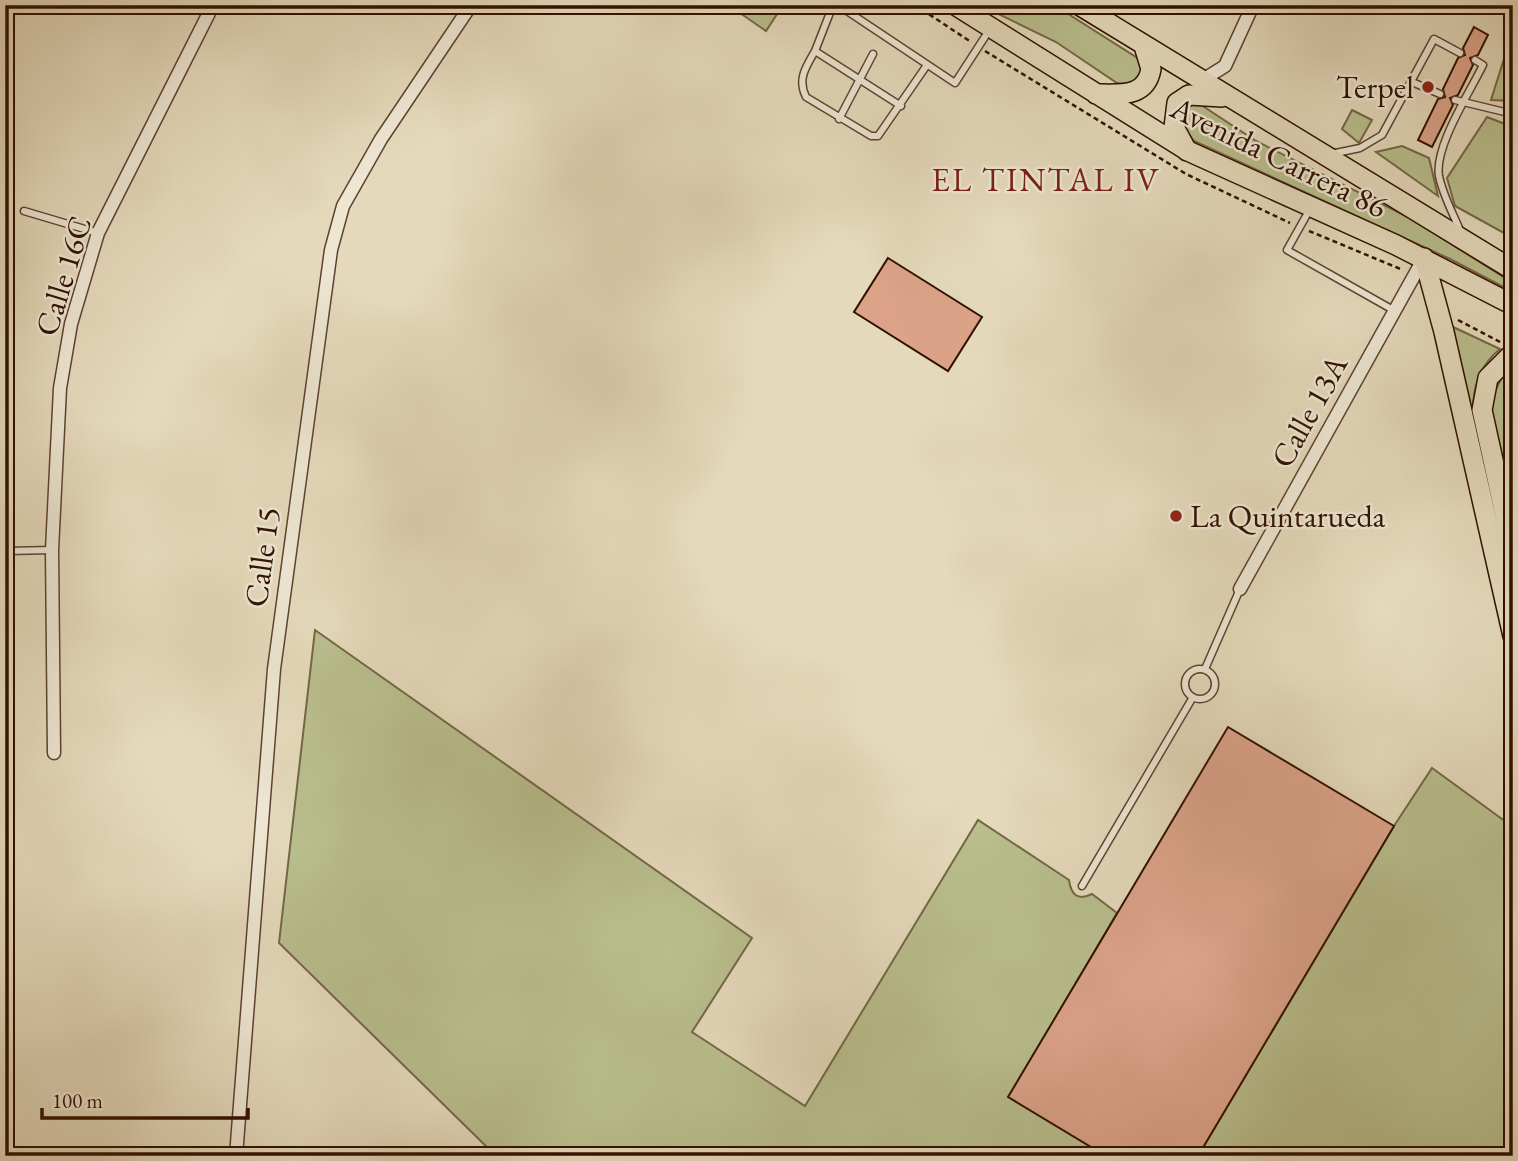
<svg xmlns="http://www.w3.org/2000/svg" width="1518" height="1161" viewBox="0 0 1518 1161" font-family="'EB Garamond',serif">
<style>
.green{fill:#b9be8d;stroke:#746746;stroke-width:2}
.building{fill:#dca389;stroke:#301000;stroke-width:2}
.lines{fill:none;stroke-linecap:round;stroke-linejoin:round}
.service-casing{stroke:#5d422f;stroke-width:9}
.minor-casing{stroke:#5d422f;stroke-width:15}
.primary-casing{stroke:#301000;stroke-width:22}
.path{stroke:#301000;stroke-width:2.5;stroke-dasharray:5 3.5;stroke-linecap:butt}
.service{stroke:#ede6d3;stroke-width:6}
.minor{stroke:#ede6d3;stroke-width:12}
.primary{stroke:#e4d9bb;stroke-width:19}
.poi-dot{fill:#8f2418;stroke:#ede6d3;stroke-width:2.5}
.labels{text-anchor:middle;dominant-baseline:central;stroke-width:5;stroke-linejoin:round;paint-order:stroke}
.poi-label{font-size:32px;fill:#301000;stroke:#ede6d3;text-anchor:end}
.street-label{font-size:32px;fill:#301000;stroke:#ede6d3}
.neighbourhood-label{font-size:33px;letter-spacing:2px;fill:#7a1f14;stroke:#ede6d3}
</style>
<rect width="100%" height="100%" fill="#e4d9bb"/>
<filter id="stains"><feTurbulence type="fractalNoise" baseFrequency=".00286" numOctaves="4"/><feColorMatrix values="0 0 0 0 .2 0 0 0 0 .09 0 0 0 0 .02 0 0 0 .5 -.17"/></filter>
<radialGradient id="worn" r=".72"><stop offset=".6" stop-color="#630" stop-opacity="0"/><stop offset="1" stop-color="#630" stop-opacity=".3"/></radialGradient>
<path class="green" d="M745,5h38l-17,26 -26,-18z
M980,5h74l85,54 3,9 -3,10 -13,8 -9,-3 -61,-41z
M1508,46l5,2v53l-22,-1z
M1191,103h7l58,38 154,77 103,65v9l-63,-33 -256,-118 -12,-13 4,-21z
M1352,110l20,10 -13,23 -17,-14z
M1487,117l26,10v111l-58,-32 -8,-28z
M1402,146l27,12 9,38 -62,-44z
M1451,326l49,23c-20,16 -27,37 -27,61l40,179v20z
M1506,369l7,11v141l-22,-92v-30z
M315,630l437,308 -60,94 113,74 173,-286 91,60c2,15 9,21 23,14l25,19 -108,184 97,59h-610l-217,-213z
M1432,768l81,59v329h-315l196,-330z"/>
<path class="building" d="M1474,27l14,8 -10,20 -8,3 3,7 -15,30 -8,3 3,7 -21,42 -14,-7 20,-41 7,-2 -2,-8 15,-31 7,-3 -2,-7z
M888,258l94,59 -34,54 -94,-59z
M1228,727l166,99 -196,330h-92l-98,-59z"/>
<g class="lines">
<g class="service-casing">
<path id="service" d="M833,5l-18,46 86,55
M838,5l117,78 35,-54
M815,51c-9,16 -18,28 -9,46l65,39h7l49,-71
M1412,82l28,12
M1455,100l58,14
M839,119l34,-65
M1331,154l29,-6 22,-13 52,-96 26,14
M1310,209l-23,41 108,61
M24,211l74,22
M1461,233c-7,-18 -18,-37 -22,-57 -5,-29 31,-84 44,-111l-8,-5
M5,542l3,9 44,-1
M1185 684a15 15 0 1 1 30 0a15 15 0 1 1-30 0Z
M1205,669l35,-80
M1082,886l111,-189"/>
</g>
<g class="minor-casing">
<path id="minor" d="M1201,81l24,-15 28,-61
M1240,589l184,-331
M54,753l-2,-203 8,-162 11,-64 27,-91 115,-228
M236,1156l38,-487 57,-419 12,-44 38,-67 90,-134"/>
</g>
<g class="primary-casing">
<path id="primary" d="M955,5l233,146 208,94 117,60
M1079,5l434,265
M1096,94c24,0 50,4 55,-25l-7,-23
M1187,151l-13,-24 3,-24 12,-8 33,2
M1424,258l20,74 69,304
M1513,353l-25,25 -6,32 31,141"/>
</g>
<path class="path" d="M915,5l56,37
M985,51l201,123 104,49
M1309,231l94,39
M1458,320l44,23"/>
<use href="#service" class="service"/>
<use href="#minor" class="minor"/>
<use href="#primary" class="primary"/>
</g>
<g class="poi-dot">
<circle cx="1428" cy="87" r="7"/>
<circle cx="1176" cy="516" r="7"/>
</g>
<g class="labels">
<g class="poi-label">
<text x="1414" y="87">Terpel</text>
<text x="1190" y="516" text-anchor="start">La Quintarueda</text>
</g>
<g class="street-label">
<text transform="translate(1279 157) rotate(26)">Avenida Carrera 86</text>
<text transform="translate(63 276) rotate(-73)">Calle 16C</text>
<text transform="translate(1309 411) rotate(-61)">Calle 13A</text>
<text transform="translate(262 557) rotate(-82)">Calle 15</text>
</g>
<g class="neighbourhood-label">
<text x="1046" y="179">EL TINTAL IV</text>
</g>
</g>
<rect width="1518" height="1161" fill="none" stroke="#e4d9bb" stroke-width="28"/>
<rect x="7" y="7" width="1504" height="1147" fill="none" stroke="#301000" stroke-width="3.5"/>
<rect x="14" y="14" width="1490" height="1133" fill="none" stroke="#301000" stroke-width="2"/>
<path d="M42 1108v10h206v-10" fill="none" stroke="#301000" stroke-width="3.5"/>
<text x="52" y="1108" font-size="21" fill="#301000" stroke="#ede6d3" stroke-width="5" paint-order="stroke">100 m</text>
<rect width="100%" height="100%" filter="url(#stains)"/>
<rect width="100%" height="100%" fill="url(#worn)"/>
</svg>
